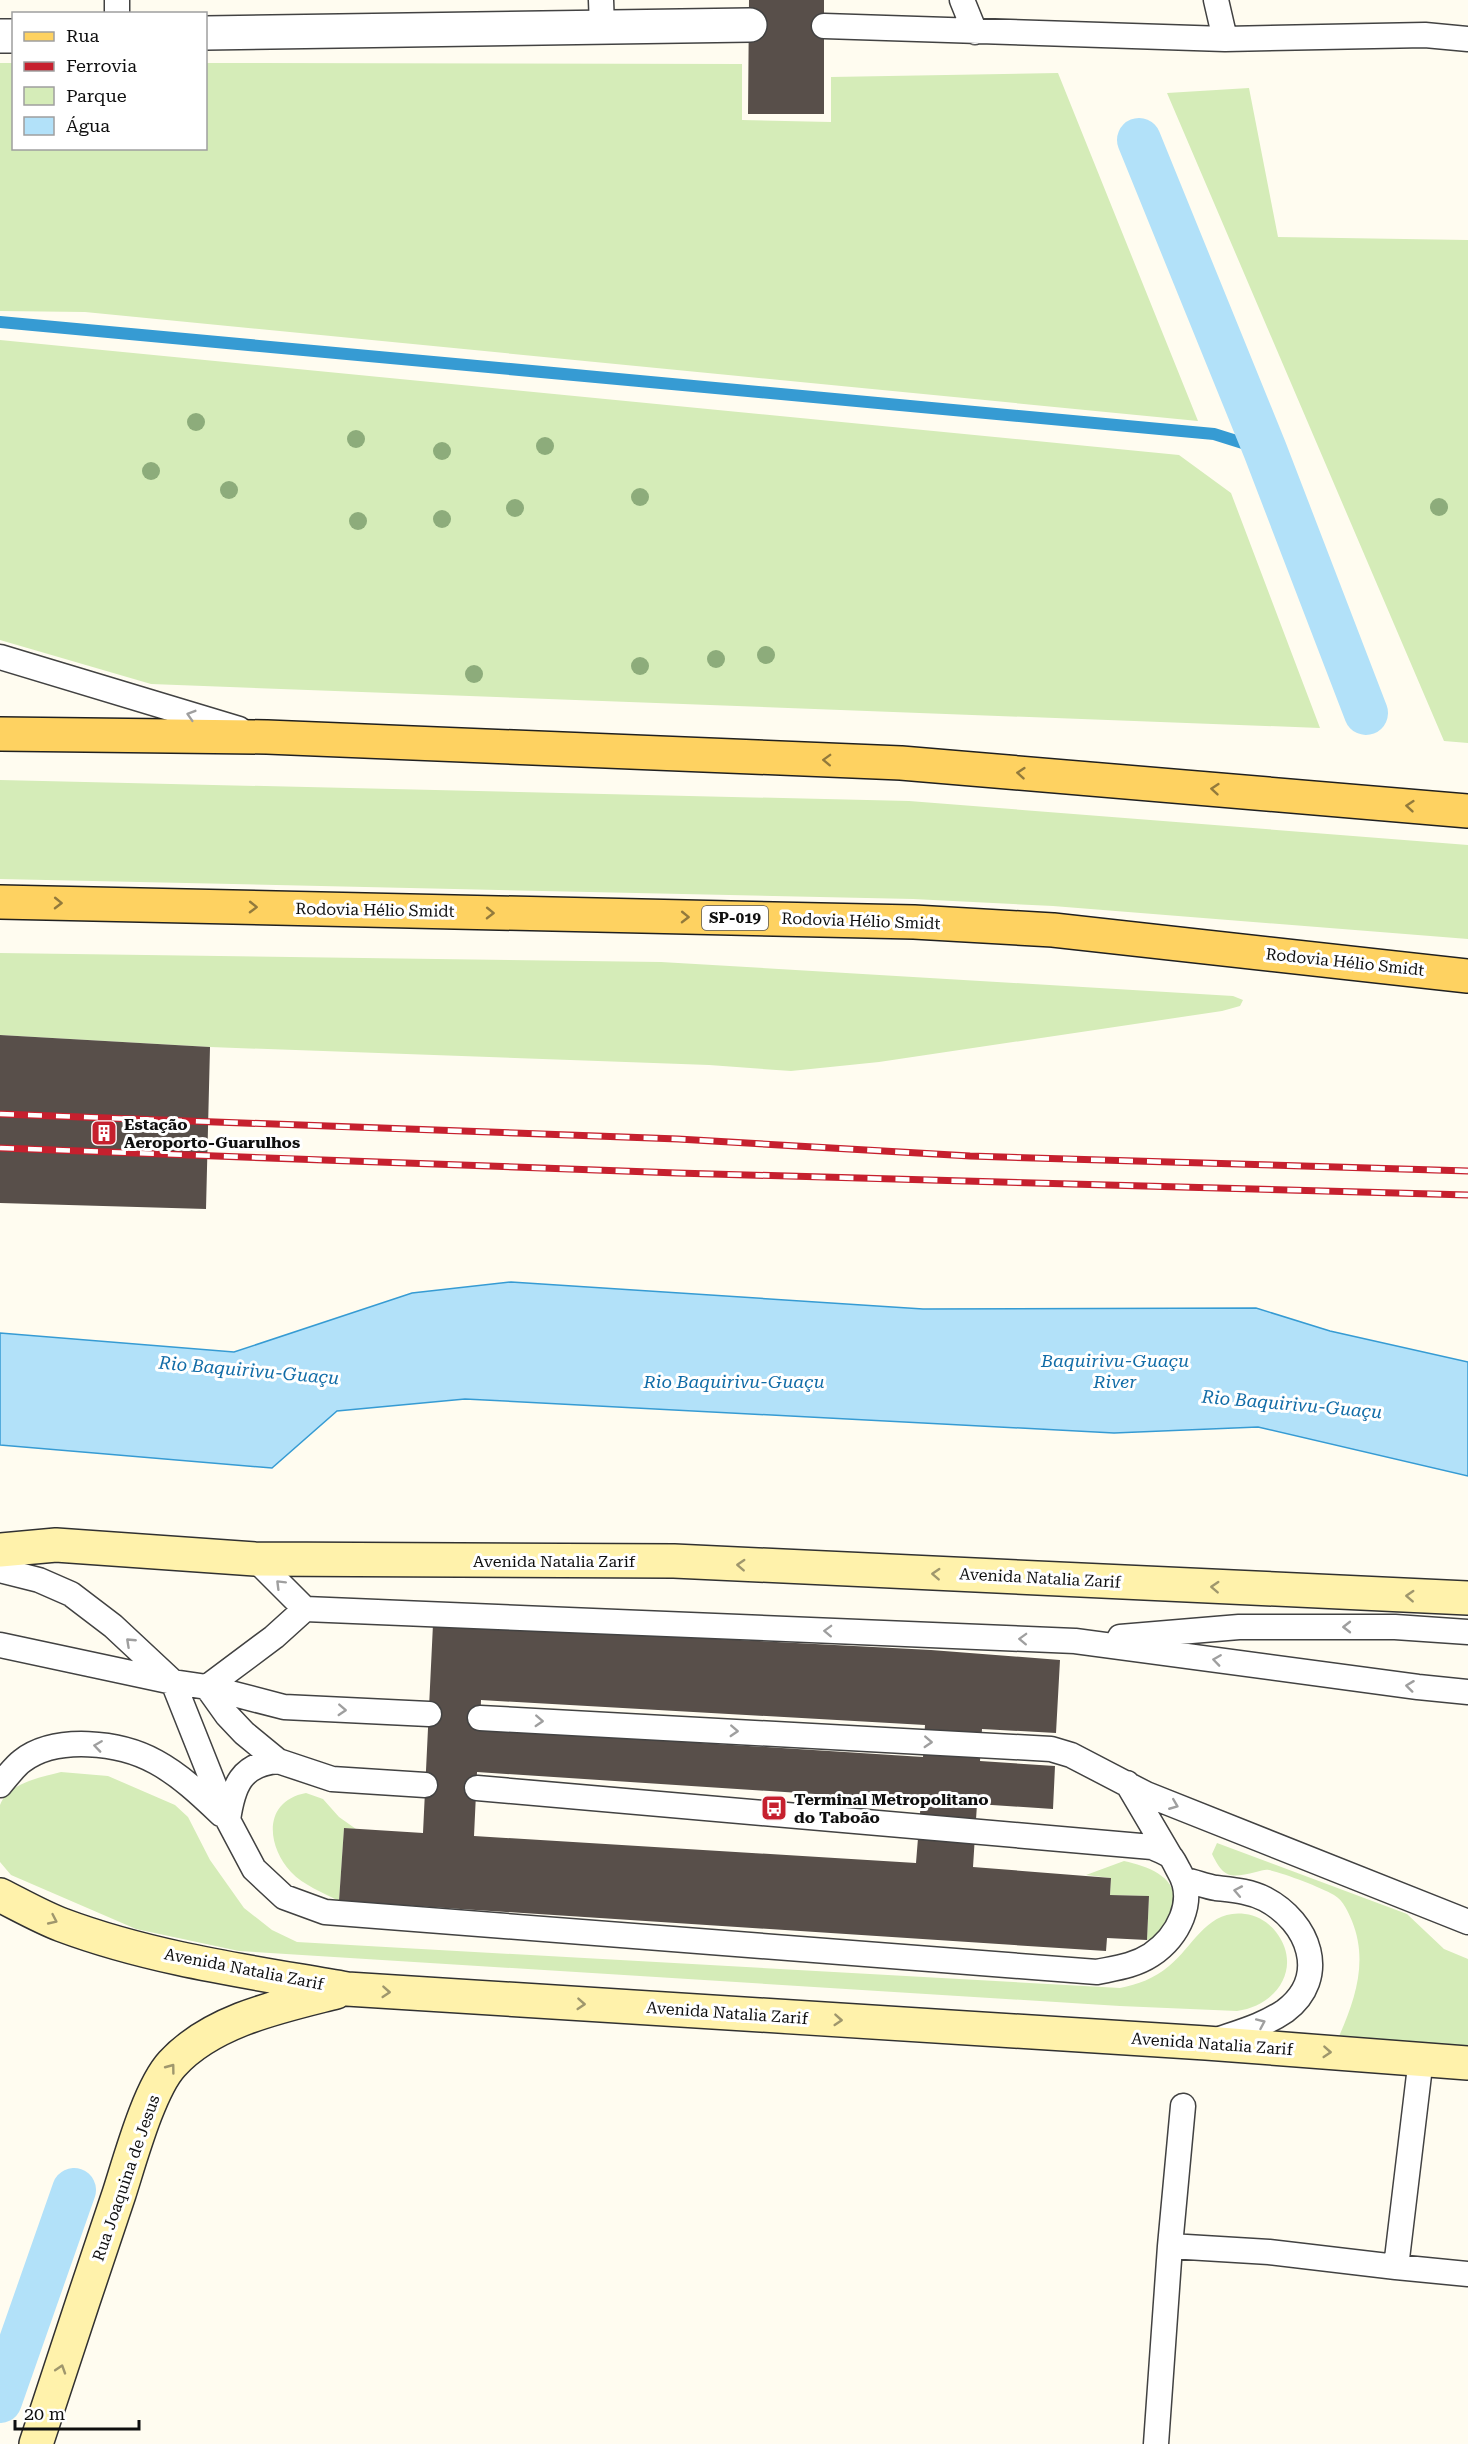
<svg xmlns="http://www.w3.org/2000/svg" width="1468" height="2444" viewBox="0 0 1468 2444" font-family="'Roboto Serif',serif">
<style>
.green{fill:#d5ecb8}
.water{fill:#b2e1f9;stroke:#369bd3;stroke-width:1.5}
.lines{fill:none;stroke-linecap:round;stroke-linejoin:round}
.stream{stroke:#369bd3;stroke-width:12}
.canal{stroke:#b2e1f9;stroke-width:44}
.building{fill:#584f4a;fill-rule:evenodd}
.lane-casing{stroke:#424242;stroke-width:27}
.street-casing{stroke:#424242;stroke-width:36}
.secondary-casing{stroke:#313131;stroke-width:36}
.primary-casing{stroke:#202020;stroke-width:36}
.lane{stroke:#fff;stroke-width:24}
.street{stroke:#fff;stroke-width:33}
.secondary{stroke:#fff2ab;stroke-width:33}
.primary{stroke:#fed261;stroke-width:33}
.rail-casing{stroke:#c6202e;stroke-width:7}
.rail{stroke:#fff;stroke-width:4.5;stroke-dasharray:14;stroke-linecap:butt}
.tree{fill:#8dac7b}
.oneway{stroke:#9f9f9f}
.oneway2{stroke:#927a3c}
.oneway3{stroke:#9f976d}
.labels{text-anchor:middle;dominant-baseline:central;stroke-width:6;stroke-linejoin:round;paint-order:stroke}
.shield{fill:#fff;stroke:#575757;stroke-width:1.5}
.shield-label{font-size:15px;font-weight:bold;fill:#0f0f0f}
.street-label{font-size:16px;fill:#0f0f0f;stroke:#fff}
.poi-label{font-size:16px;font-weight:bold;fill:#0f0f0f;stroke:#fff;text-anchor:start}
.water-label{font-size:18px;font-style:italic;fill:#116ca7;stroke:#fff}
</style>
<rect width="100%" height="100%" fill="#fffcf0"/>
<path class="green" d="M0,63h13l1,85h192v-85l536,1v56l89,2v-45l227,-4 140,348 -1113,-109 -85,-1z
M1249,88l29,149 190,3v503l-24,-2 -277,-648z
M0,340l1179,115 52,38 89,235 -1169,-44 -151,-44z
M0,780l909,21 559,44v94l-415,-33 -140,-7 -913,-20z
M0,953l661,9 572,34 10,4 -3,6 -18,5 -343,51 -88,9 -82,-6 -499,-18 -210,-12z
M61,1772l47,4 67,29 13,12 22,43 34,48 28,22 25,12 823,46c18,-4 34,-9 49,-22 25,-20 38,-57 76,-52 12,1 23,8 31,18 27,35 1,74 -39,79l-117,-5 -881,-55 -103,-22 -125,-54 -11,-13c0,-11 0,-48 0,-57 9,-22 41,-28 61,-33z
M306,1793l17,6 16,18 17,12 -12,-1 -5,73c-15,-8 -36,-16 -48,-29 -25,-27 -28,-71 15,-79z
M1217,1843l190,71 37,35 24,10v90l-131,-8c17,-39 32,-78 15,-120 -4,-9 -8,-20 -18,-26 -14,-8 -48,-21 -65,-25 -4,-1 -8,1 -13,2 -25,6 -32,7 -44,-18z
M1124,1861c27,6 58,17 49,52 -2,8 -7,15 -10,22l-16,5 2,-44 -39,-1 1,-17 -25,-3z"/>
<path class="water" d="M511,1282l412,27 333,-1 74,23 138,31v114l-210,-49 -144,6 -649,-34 -128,12 -65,57 -272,-23v-112l234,19 178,-59z"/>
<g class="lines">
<path class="stream" d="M0,322l1214,112 51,16"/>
<path class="canal" d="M1139,140l126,310 101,263
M0,2401l74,-211"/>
</g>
<path class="building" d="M749,0h75v114h-76z
M0,1035l210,12 -4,162 -206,-6z
M433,1624l498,26 129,10 -4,73 -74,-4 -2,32 75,5 -2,43 -76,-5 -4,63 138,11 -1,17 39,1 -2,44 -40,-2 -1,13 -767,-50 5,-73 79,5zM481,1700l444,25 -2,32 -443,-28zM477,1772l444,29 -5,62 -442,-27z"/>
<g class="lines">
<g class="lane-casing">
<path id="lane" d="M117,0v14
M601,0l1,27
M962,0l13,32
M1216,0l9,39
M824,26l401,13 200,-4 43,4
M0,657l239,72
M255,1559l50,50 770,32 343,46 50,5
M0,1570l39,10 32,14 42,32 60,56 34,5 20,28 17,18 34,28 54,18 93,6
M1120,1637l119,-10h156l73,5
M0,1645l173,37 55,138 26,49 30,28 41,15 772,60c19,-4 37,-6 54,-17 27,-18 46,-54 28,-84 -3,-5 -6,-13 -10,-16 -5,-3 -12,-6 -17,-8l-675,-59
M207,1687l77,20 145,7
M207,1687l67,-50 31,-28
M480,1718l571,31 20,6 75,39 322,128
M1127,1783l43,73
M0,1785c7,-8 14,-18 22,-24 34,-26 98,-19 134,1 24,13 45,33 65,52
M228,1820c5,-34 13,-56 50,-59
M1185,1880c10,2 20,6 31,8 17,2 33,3 49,11 44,23 65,78 20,112 -20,14 -45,21 -68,29
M1170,2246l13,-140
M1396,2267l72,7
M1156,2444l14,-198 99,6 127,15 25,-209"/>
</g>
<g class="street-casing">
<path id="street" d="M206,33l544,-8
M0,36h14"/>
</g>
<g class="secondary-casing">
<path id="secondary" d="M0,1550l56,-5 199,14 419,2 794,37
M0,1895c20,10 41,22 62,30 91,34 189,47 285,64l859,54 262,20
M36,2444c27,-83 55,-167 83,-250 11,-34 30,-105 53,-130 40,-44 109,-58 164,-72"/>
</g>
<g class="primary-casing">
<path id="primary" d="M0,734l267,3 634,26 567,48
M0,902l914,20 139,8 415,46"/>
</g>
<use href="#lane" class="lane"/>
<use href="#street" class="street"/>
<use href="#secondary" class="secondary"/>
<use href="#primary" class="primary"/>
<g class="rail-casing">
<path id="rail" d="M0,1114l678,25 292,17 498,15
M0,1148l677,25 791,22"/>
</g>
<use href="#rail" class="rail"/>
</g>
<g class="tree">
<circle cx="196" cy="422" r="9"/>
<circle cx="356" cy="439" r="9"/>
<circle cx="545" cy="446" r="9"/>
<circle cx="442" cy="451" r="9"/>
<circle cx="151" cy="471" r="9"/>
<circle cx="229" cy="490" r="9"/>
<circle cx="640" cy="497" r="9"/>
<circle cx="1439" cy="507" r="9"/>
<circle cx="515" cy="508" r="9"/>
<circle cx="442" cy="519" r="9"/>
<circle cx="358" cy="521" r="9"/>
<circle cx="766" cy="655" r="9"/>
<circle cx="716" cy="659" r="9"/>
<circle cx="640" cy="666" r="9"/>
<circle cx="474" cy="674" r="9"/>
</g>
<defs><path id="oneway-chevron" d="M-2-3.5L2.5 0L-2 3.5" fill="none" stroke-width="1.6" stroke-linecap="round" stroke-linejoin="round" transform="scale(1.5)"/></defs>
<g class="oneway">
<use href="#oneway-chevron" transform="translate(191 715) rotate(-163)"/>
<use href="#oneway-chevron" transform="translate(280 1584) rotate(-135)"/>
<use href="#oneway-chevron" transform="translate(1347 1627) rotate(180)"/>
<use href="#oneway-chevron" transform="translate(828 1631) rotate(-178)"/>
<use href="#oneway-chevron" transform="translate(1023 1639) rotate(-178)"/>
<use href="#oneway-chevron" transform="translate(130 1642) rotate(-137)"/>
<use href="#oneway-chevron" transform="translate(1217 1660) rotate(-172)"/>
<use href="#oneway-chevron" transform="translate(1410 1686) rotate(-173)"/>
<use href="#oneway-chevron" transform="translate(342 1710) rotate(3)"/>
<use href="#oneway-chevron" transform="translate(539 1721) rotate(3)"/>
<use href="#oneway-chevron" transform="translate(734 1731) rotate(3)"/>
<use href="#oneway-chevron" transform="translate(928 1742) rotate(3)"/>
<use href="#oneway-chevron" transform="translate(98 1746) rotate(-172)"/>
<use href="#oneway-chevron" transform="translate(1174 1805) rotate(22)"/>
<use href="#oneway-chevron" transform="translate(1238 1891) rotate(-169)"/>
<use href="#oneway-chevron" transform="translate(1261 2023) rotate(-24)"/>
</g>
<g class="oneway2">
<use href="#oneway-chevron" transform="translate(827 760) rotate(-178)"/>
<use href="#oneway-chevron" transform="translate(1021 773) rotate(-175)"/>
<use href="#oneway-chevron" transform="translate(1215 789) rotate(-175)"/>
<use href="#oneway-chevron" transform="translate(1410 806) rotate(-175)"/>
<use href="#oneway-chevron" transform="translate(58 903) rotate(1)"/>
<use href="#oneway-chevron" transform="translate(253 907) rotate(1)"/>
<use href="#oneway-chevron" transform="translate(490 913) rotate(1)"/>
<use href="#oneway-chevron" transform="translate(685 917) rotate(1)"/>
</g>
<g class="oneway3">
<use href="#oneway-chevron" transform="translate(741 1565) rotate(-177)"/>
<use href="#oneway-chevron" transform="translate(936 1574) rotate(-177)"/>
<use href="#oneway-chevron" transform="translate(1215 1587) rotate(-177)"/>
<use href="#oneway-chevron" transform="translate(1410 1596) rotate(-177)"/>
<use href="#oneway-chevron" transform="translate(53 1920) rotate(25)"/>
<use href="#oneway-chevron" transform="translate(386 1992) rotate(4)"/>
<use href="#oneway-chevron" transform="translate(581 2004) rotate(4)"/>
<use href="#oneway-chevron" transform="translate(838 2020) rotate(4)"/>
<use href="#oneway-chevron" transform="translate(1327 2052) rotate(4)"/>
<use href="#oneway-chevron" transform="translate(171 2068) rotate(-53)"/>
<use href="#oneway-chevron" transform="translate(61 2369) rotate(-72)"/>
</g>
<defs>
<g id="building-square" transform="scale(1.35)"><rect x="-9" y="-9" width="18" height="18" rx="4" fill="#c6202e" stroke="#fff"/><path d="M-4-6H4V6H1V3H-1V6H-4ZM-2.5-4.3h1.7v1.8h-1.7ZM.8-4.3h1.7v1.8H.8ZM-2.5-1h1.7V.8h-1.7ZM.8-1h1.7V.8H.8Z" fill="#fff"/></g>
<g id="bus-square" transform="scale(1.35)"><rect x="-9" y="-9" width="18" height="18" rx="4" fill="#c6202e" stroke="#fff"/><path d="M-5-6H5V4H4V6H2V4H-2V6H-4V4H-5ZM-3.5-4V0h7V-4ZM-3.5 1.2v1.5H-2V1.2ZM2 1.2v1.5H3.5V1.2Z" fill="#fff"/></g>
</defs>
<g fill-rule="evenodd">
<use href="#building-square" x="104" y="1133"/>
<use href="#bus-square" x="774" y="1808"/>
</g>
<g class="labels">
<rect class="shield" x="702" y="906" width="66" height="24" rx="4.5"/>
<g class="shield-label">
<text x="735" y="918">SP-019</text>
</g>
<g class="street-label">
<text transform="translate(375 910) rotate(1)">Rodovia Hélio Smidt</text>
<text transform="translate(861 921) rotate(2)">Rodovia Hélio Smidt</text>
<text transform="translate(1345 962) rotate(6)">Rodovia Hélio Smidt</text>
<text x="554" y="1561">Avenida Natalia Zarif</text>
<text transform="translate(1040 1578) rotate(3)">Avenida Natalia Zarif</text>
<text transform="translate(244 1969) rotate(11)">Avenida Natalia Zarif</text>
<text transform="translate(727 2013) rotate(4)">Avenida Natalia Zarif</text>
<text transform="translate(1212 2044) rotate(4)">Avenida Natalia Zarif</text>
<text transform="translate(126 2178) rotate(-71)">Rua Joaquina de Jesus</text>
</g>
<g class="poi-label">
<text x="124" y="1124">Estação<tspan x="124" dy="18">Aeroporto-Guarulhos</tspan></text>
<text x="794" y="1799">Terminal Metropolitano<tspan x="794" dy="18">do Taboão</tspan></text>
</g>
<g class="water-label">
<text x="1115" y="1360">Baquirivu-Guaçu<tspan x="1115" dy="21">River</tspan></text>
<text transform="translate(249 1370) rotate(5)">Rio Baquirivu-Guaçu</text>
<text x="734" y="1381">Rio Baquirivu-Guaçu</text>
<text transform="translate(1292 1404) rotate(5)">Rio Baquirivu-Guaçu</text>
</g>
</g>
<rect x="12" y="12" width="195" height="138" fill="#ffffff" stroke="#9f9f9f" stroke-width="1.5"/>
<rect x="24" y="32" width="30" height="9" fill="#fed261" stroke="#9f9f9f" stroke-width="1.5"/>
<text x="66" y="42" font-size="18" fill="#0f0f0f">Rua</text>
<rect x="24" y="62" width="30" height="9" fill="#c6202e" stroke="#9f9f9f" stroke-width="1.5"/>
<text x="66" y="72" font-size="18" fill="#0f0f0f">Ferrovia</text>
<rect x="24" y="87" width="30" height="18" fill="#d5ecb8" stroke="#9f9f9f" stroke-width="1.5"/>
<text x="66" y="102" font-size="18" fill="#0f0f0f">Parque</text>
<rect x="24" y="117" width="30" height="18" fill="#b2e1f9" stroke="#9f9f9f" stroke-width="1.5"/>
<text x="66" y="132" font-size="18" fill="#0f0f0f">Água</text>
<path d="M15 2420v9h124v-9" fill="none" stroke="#0f0f0f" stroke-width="3"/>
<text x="24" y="2420" font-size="18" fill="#0f0f0f" stroke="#ffffff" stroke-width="4.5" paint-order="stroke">20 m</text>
</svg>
